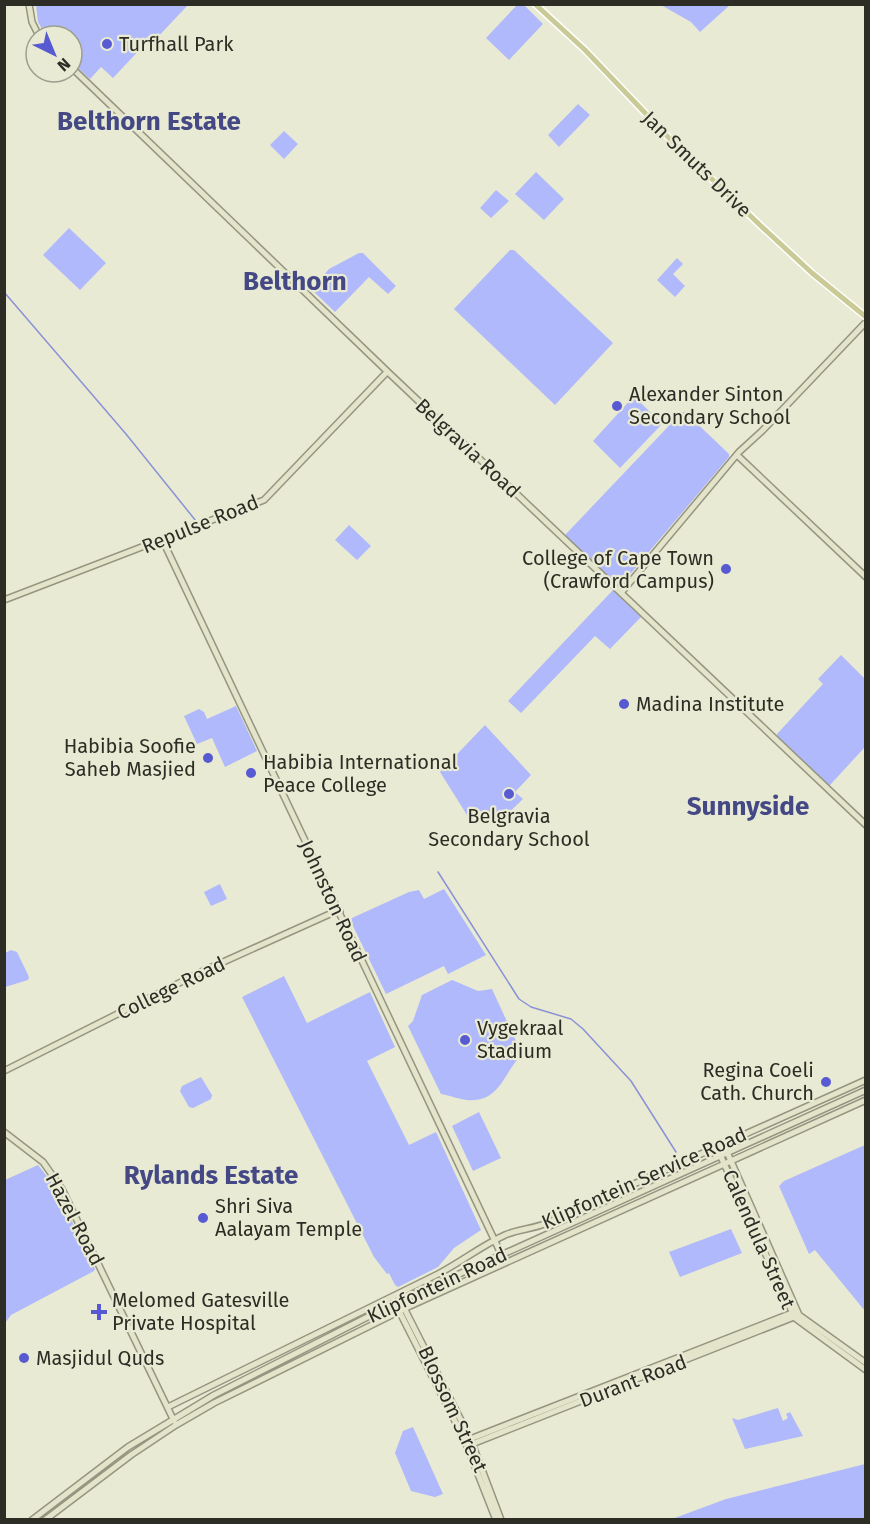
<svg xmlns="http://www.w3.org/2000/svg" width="870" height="1524" viewBox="0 0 870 1524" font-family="'Fira Sans',sans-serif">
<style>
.green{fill:#afb9fb}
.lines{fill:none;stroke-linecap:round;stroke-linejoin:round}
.stream{stroke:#8892d5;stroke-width:1.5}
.secondary-casing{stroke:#959581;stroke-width:8}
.primary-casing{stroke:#fff;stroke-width:8}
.secondary{stroke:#e4e4ca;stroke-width:5}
.primary{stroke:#caca96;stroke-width:5}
.poi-dot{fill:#575ad1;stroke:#e9ead4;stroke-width:2}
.labels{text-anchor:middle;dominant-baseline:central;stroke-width:4.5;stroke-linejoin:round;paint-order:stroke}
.poi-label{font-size:20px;fill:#2d2d25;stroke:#e9ead4;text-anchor:start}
.street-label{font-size:20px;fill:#2d2d25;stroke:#e9ead4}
.district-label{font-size:26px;font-weight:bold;fill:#444986;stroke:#e9ead4}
</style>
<rect width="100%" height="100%" fill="#e9ead4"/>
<path class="green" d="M36,5v-1l152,1 -34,36 -5,-5 -7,5 1,5 -30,32 -12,-11 -11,12 -18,-17v-26h-26l-8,-14z
M517,5h7l19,19 -34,36 -23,-22z
M661,5l69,-1v1l-30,27 -9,-10z
M578,104l12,11 -31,32 -11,-12z
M284,131l14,13 -14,15 -14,-14z
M536,172l28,27 -20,21 -29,-26z
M496,190l13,11 -18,17 -11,-10z
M69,228l37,35 -26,27 -37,-35z
M510,250h4l99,93 -58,62 -101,-96z
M359,253h4l33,33 -8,8 -19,-17 -34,35 -24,-23 18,-20z
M677,258l6,6 -10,10 12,12 -10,11 -18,-17z
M634,396l28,28 -42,44 -27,-27z
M682,412h3l44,42v3l-108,128h-4l-51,-48v-3z
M349,525l22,21 -14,14 -22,-20z
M613,590l28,27 -31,32 -15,-13 -74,77 -13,-12z
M841,655l24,24v68l-35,38h-2l-51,-48v-3l46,-50 -5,-5z
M236,706l21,45 -32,16 -13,-29 -15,6 -13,-28 15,-7 5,3 3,7z
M485,725l46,50 -16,17 8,7 -27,26 -19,-17 -10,7 -27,-43z
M220,884l7,15 -16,7 -7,-14z
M444,889l42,66 -38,19 -4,-8 -58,28 -35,-72 1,-4 57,-26 10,-2 5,9z
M11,950l6,2 12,25 -1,3 -23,7v-34z
M284,976l23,47 63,-31 25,55 -28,14 42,84 27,-13 45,98 -27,18 -16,19 -40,20 -3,-2 -6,-12 -2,1 -13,-17 -132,-260z
M452,980l26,11 14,-2 30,65c-18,18 -22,49 -55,46 -9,-1 -19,-5 -26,-6l-33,-68 5,-5 9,-26z
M201,1077l11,18 -1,4 -18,9 -4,-1 -9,-16 2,-5z
M479,1112l22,46 -28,13 -21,-45z
M865,1145v166l-50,-61 -6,4 -30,-68 5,-5z
M38,1165l18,23 39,81 -1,2 -83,44 -6,8v-143z
M731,1229l11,24 -62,24 -11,-25z
M778,1408l5,13 5,-3 -2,-4 4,-2 13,24 -58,13 -13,-31 6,2z
M413,1427l30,67 -8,3 -24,-6 -16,-38 8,-22z
M865,1464v55h-193l54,-20z"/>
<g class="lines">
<path class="stream" d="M4,292l122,142 70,87
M438,872l81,127 12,8 40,12 12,10 48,52 45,71"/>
<g class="secondary-casing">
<path id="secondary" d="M29,4l3,18 7,14
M72,68l318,306 476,451
M737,455l129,122
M162,539l340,717
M621,593l118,-141 23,-21 104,-109
M4,600l260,-100 123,-128
M4,1071l197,-99 131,-59 8,-1
M4,1132l39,30 19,27 112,232
M723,1143l76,172 67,48
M716,1146l79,172 71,52
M399,1298l71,140 31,82
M394,1301l71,140 31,79
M168,1407l270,-133c23,-12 43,-28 67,-39 14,-6 28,-6 42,-12l319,-143
M465,1441l332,-130
M467,1446l332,-131
M32,1520l96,-73 86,-52 181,-92 471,-213
M45,1520l86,-65 45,-30 38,-22 196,-97 456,-206"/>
</g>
<g class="primary-casing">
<path id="primary" d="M535,4l50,46 85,89 91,87 51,47 54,44"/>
</g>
<use href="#secondary" class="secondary"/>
<use href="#primary" class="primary"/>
</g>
<g class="poi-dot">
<circle cx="107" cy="44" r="6"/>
<circle cx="617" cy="406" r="6"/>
<circle cx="726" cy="569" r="6"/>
<circle cx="624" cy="704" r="6"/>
<circle cx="208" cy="758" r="6"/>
<circle cx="251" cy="773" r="6"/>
<circle cx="509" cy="794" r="6"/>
<circle cx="465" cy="1040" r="6"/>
<circle cx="826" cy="1082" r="6"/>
<circle cx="203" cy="1218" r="6"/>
<path d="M96 1303h6v6h6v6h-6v6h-6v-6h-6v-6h6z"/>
<circle cx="24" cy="1358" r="6"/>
</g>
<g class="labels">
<g class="poi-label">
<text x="119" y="44">Turfhall Park</text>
<text x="629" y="394">Alexander Sinton<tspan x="629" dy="23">Secondary School</tspan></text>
<text x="714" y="558" text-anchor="end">College of Cape Town<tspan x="714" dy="23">(Crawford Campus)</tspan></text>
<text x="636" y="704">Madina Institute</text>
<text x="196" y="746" text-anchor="end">Habibia Soofie<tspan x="196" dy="23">Saheb Masjied</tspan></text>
<text x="263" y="762">Habibia International<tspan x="263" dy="23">Peace College</tspan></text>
<text x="509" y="816" text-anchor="middle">Belgravia<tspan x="509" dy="23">Secondary School</tspan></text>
<text x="477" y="1028">Vygekraal<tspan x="477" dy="23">Stadium</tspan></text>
<text x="814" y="1070" text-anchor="end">Regina Coeli<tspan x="814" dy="23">Cath. Church</tspan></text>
<text x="215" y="1206">Shri Siva<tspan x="215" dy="23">Aalayam Temple</tspan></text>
<text x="112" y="1300">Melomed Gatesville<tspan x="112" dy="23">Private Hospital</tspan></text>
<text x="36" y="1358">Masjidul Quds</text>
</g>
<g class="street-label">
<text transform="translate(697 164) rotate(44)">Jan Smuts Drive</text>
<text transform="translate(468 448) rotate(43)">Belgravia Road</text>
<text transform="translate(200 524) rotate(-22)">Repulse Road</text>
<text transform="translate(333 901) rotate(65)">Johnston Road</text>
<text transform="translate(171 988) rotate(-26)">College Road</text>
<text transform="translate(644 1178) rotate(-24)">Klipfontein Service Road</text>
<text transform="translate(75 1219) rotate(62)">Hazel Road</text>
<text transform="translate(759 1239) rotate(66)">Calendula Street</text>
<text transform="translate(437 1285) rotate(-25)">Klipfontein Road</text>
<text transform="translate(633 1381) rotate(-21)">Durant Road</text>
<text transform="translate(453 1409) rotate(65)">Blossom Street</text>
</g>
<g class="district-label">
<text x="149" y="121">Belthorn Estate</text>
<text x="295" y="281">Belthorn</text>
<text x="748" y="806">Sunnyside</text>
<text x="211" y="1175">Rylands Estate</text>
</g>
</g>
<rect width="870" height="1524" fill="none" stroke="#2d2d25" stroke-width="12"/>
<g transform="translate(54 54) rotate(137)"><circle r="28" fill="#e9ead4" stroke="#9e9e8e" stroke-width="1.5"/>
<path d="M0-4.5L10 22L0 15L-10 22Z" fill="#575ad1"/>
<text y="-9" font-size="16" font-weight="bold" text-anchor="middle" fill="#2d2d25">N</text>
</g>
</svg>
